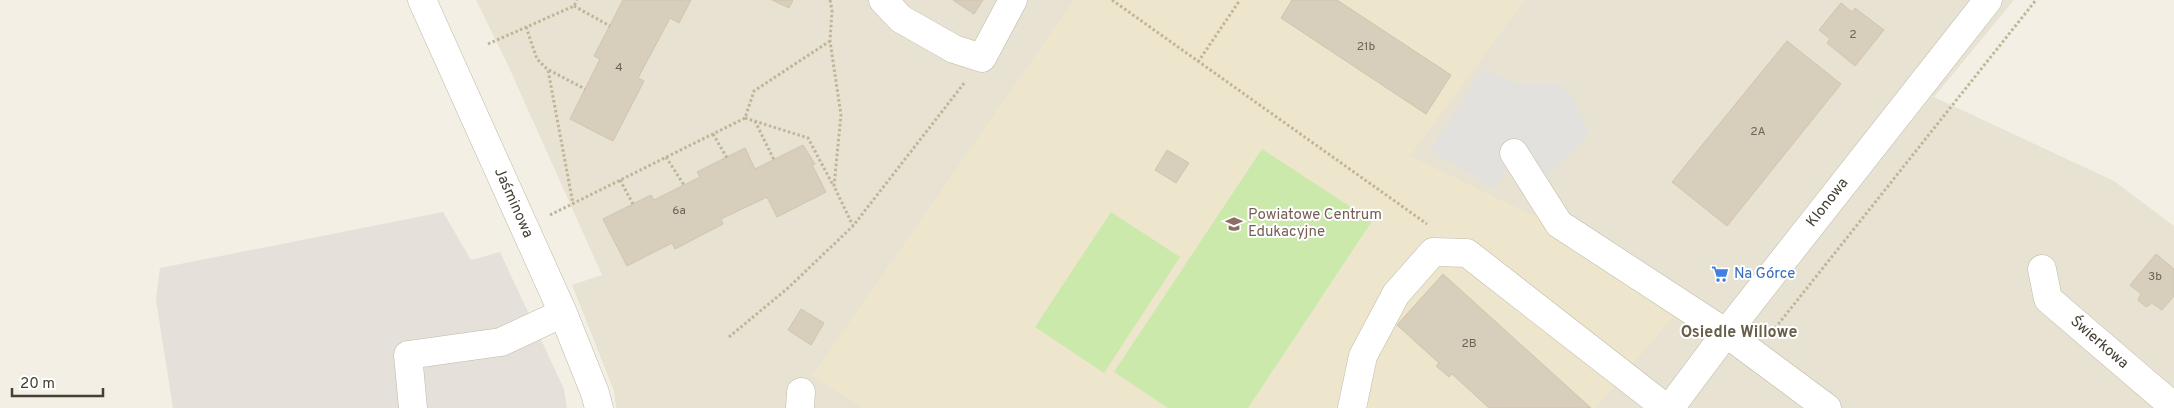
<svg xmlns="http://www.w3.org/2000/svg" width="2174" height="408" viewBox="0 0 2174 408" font-family="Overpass,sans-serif">
<style>
.residential{fill:#e7e2d2}
.industrial{fill:#e5e0d9}
.education{fill:#ede6cd}
.green{fill:#cae9ab}
.parking{fill:#e3e1dd}
.building{fill:#d8cebc;stroke:#d0c4ac}
.lines{fill:none;stroke-linecap:round;stroke-linejoin:round}
.minor-casing{stroke:#bfb8a6;stroke-width:29}
.path{stroke:#c1b497;stroke-width:3;stroke-dasharray:2.5 2.5;stroke-linecap:butt}
.minor{stroke:#fff;stroke-width:28}
.labels{text-anchor:middle;dominant-baseline:central;stroke-width:4;stroke-linejoin:round;paint-order:stroke}
.number-label{font-size:12px;fill:#6a6356}
.street-label{font-size:15px;fill:#453f34;stroke:#fff}
.education-label{font-size:15px;fill:#785e54;stroke:#fff;text-anchor:start}
.shop-label{font-size:15px;fill:#366cbe;stroke:#fff;text-anchor:start}
.neighbourhood-label{font-size:16px;font-weight:bold;fill:#685e4a;stroke:#fff}
</style>
<rect width="100%" height="100%" fill="#f3efe4"/>
<path class="residential" d="M476,0h1538l-80,97 180,84 60,45v182h-1558l-2,-17 -42,-106 30,-10 -95,-212z"/>
<path class="industrial" d="M443,212l28,48 29,-8 64,137 3,19h-394l-17,-108 4,-32z"/>
<path class="education" d="M1074,0h451l-115,156 283,137 -97,115h-733l-51,-32z"/>
<path class="green" d="M1262,149l110,72 -124,187h-80l-54,-36z
M1111,212l69,45 -76,116 -69,-46z"/>
<path class="parking" d="M1483,68l33,16h43l15,14 15,37 -45,43 -38,-8 -11,19 -65,-39z"/>
<path class="building" d="M623,0h68l-12,23 -9,-5 -32,60 6,3 -31,60 -43,-22 30,-60 -6,-3z
M772,0h21l-4,8z
M953,0h30l-9,14z
M1292,0h45l114,75 -25,39 -145,-96z
M1841,3l11,9 3,-4 29,22 -29,36 -28,-23 3,-4 -11,-9z
M1787,41l54,43 -114,142 -55,-44z
M803,145l12,19 -3,1 14,27 -49,25 -10,-20 -46,22 2,5 -48,25 -3,-6 -45,23 -24,-47 48,-24 3,5 46,-23 -3,-5 48,-24 10,21z
M1167,150l22,13 -13,20 -21,-13z
M2156,254l18,15v27l-12,14 -10,-7 -6,4 -8,-7 3,-6 -11,-9z
M1443,274l148,134h-102l-37,-34 -3,3 -13,-11 3,-3 -42,-38z
M801,309l23,14 -13,22 -23,-15z"/>
<g class="lines">
<g class="minor-casing">
<path id="minor" d="M422,0l141,313 32,80 4,15
M883,0l18,19 53,30 28,9 31,-58
M1514,153l45,71 167,109 101,75
M2042,269l6,30 126,108
M413,408l-5,-53 93,-13 62,-29
M800,408l1,-16
M1352,408l11,-52 33,-62 37,-42 34,1 199,155
M1670,408l56,-75 262,-333"/>
</g>
<path class="path" d="M830,0l2,10 -2,31 11,74 -7,71 19,40
M1112,0l315,224
M574,6l36,20
M526,27l11,32 11,11 25,134
M488,44l86,-38 3,-6
M1198,62l42,-62
M549,70l36,19
M745,118l63,20 25,47
M755,121l19,39
M713,134l14,24
M666,157l18,28
M620,180l13,24
M550,215l195,-97 9,-27 76,-50
M1772,332l264,-332
M729,337l59,-49 65,-62 112,-144"/>
<use href="#minor" class="minor"/>
</g>
<defs>
<g id="school-bare" transform="scale(1.35)"><path d="M0-5L7-2L0 1L-7-2ZM-4 1L0 2.5L4 1V4Q0 6-4 4Z" fill="#8d6e63" stroke="#fff" stroke-width="2.5" paint-order="stroke"/></g>
<g id="supermarket-bare" transform="scale(1.35)"><path d="M-6-5.5h2.5l.6 2H6L4.5 2H-2.5L-4.4-4H-6ZM-1.5 3.2a1.3 1.3 0 1 0 .1 0ZM3 3.2a1.3 1.3 0 1 0 .1 0Z" fill="#3f7fe0" stroke="#fff" stroke-width="2.5" paint-order="stroke"/></g>
</defs>
<g fill-rule="evenodd">
<use href="#school-bare" x="1234" y="224"/>
<use href="#supermarket-bare" x="1720" y="274"/>
</g>
<g class="labels">
<g class="number-label">
<text x="1853" y="35">2</text>
<text x="1366" y="47">21b</text>
<text x="619" y="68">4</text>
<text x="1758" y="132">2A</text>
<text x="679" y="211">6a</text>
<text x="2155" y="277">3b</text>
<text x="1469" y="344">2B</text>
</g>
<g class="street-label">
<text transform="translate(513 203) rotate(66)">Jaśminowa</text>
<text transform="translate(1828 203) rotate(-52)">Klonowa</text>
<text transform="translate(2099 343) rotate(41)">Świerkowa</text>
</g>
<g class="education-label">
<text x="1248" y="215">Powiatowe Centrum<tspan x="1248" dy="17">Edukacyjne</tspan></text>
</g>
<g class="shop-label">
<text x="1734" y="274">Na Górce</text>
</g>
<g class="neighbourhood-label">
<text x="1739" y="333">Osiedle Willowe</text>
</g>
</g>
<path d="M12 388v8h91v-8" fill="none" stroke="#453f34" stroke-width="2.5"/>
<text x="20" y="388" font-size="15" fill="#453f34" stroke="#ffffff" stroke-width="4" paint-order="stroke">20 m</text>
</svg>
